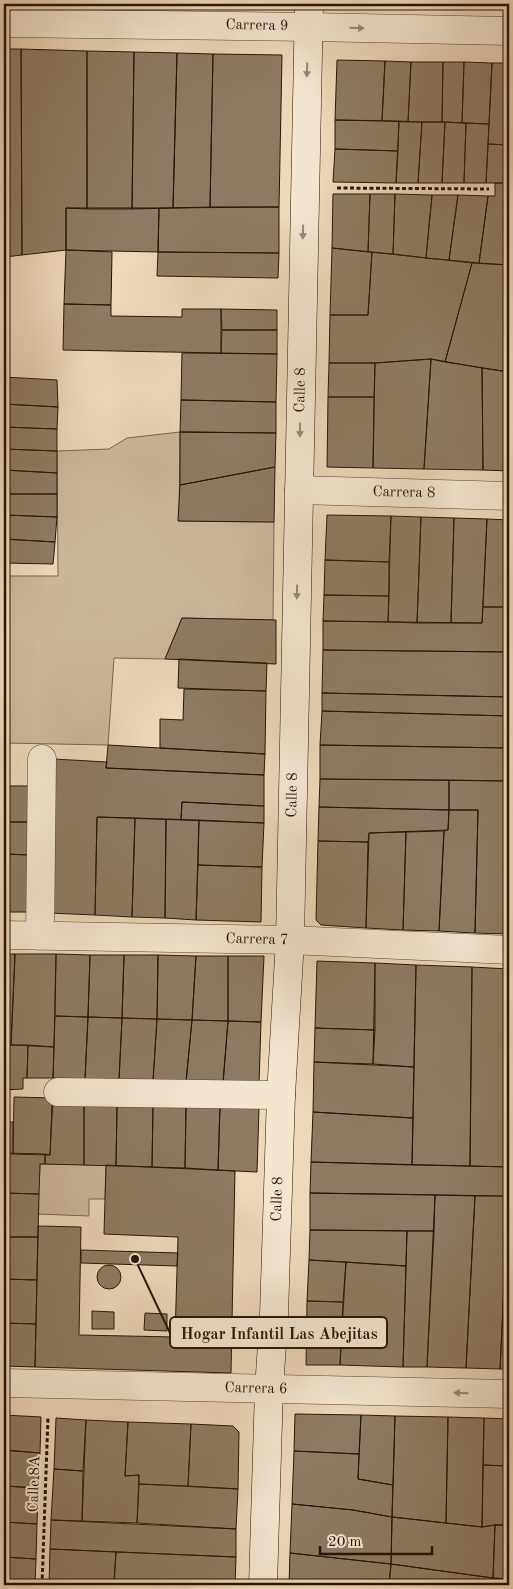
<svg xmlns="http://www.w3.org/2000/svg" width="513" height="1589" viewBox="0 0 513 1589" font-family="'Old Standard TT',serif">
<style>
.green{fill:#cbb79a;stroke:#786652}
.building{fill:#8d7b64;stroke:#25160a}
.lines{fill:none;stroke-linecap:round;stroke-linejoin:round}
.minor-casing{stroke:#574636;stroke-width:29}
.tertiary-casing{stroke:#574636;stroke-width:29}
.secondary-casing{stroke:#25160a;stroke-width:29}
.path{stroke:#25160a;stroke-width:3;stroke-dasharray:4 2.5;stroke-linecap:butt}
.minor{stroke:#f3e6d1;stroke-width:28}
.tertiary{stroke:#f3e6d1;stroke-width:28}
.secondary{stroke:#f3e6d1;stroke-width:28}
.oneway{fill:#968877}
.labels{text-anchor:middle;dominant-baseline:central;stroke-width:4;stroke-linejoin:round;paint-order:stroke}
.street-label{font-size:15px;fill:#25160a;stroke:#f3e6d1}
.leader{fill:none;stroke:#25160a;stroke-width:2}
.callout-dot{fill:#25160a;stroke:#f3e6d1;stroke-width:2}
.callout{fill:#f3e6d1;stroke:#25160a;stroke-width:2}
.callout-label{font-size:16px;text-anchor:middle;font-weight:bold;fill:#25160a}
</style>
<rect width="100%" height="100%" fill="#edd8b8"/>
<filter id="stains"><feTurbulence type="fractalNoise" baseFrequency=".004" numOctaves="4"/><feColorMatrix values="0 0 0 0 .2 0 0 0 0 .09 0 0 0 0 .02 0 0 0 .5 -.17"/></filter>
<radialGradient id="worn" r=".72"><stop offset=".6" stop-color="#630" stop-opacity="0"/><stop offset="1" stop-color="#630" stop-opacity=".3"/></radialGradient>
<path class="green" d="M180,432l-1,89 95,1 -1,98 -91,-2 -17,41 -51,-1 -6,87 -104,-2v-167h54l-1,-125 52,-2 18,-11z
M40,1164l66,1 -1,34h-16v17l-51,-2z"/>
<path class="building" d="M213,4h33l-33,1z
M246,4h34v1z
M4,49h17l1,206 -17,2h-1z
M21,49l66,2v158l-21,-1v42l-44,5z
M87,51l47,1 -2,157h-45z
M134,52l43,1 -4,155 -41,1z
M177,53l36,1 -3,153 -37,1z
M213,54l69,1 -3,152h-69z
M337,60l48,1 -3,60 -47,-1z
M385,61l26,1 -3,60 -26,-1z
M411,62h32l-1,60h-34z
M443,62h21l-2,61 -20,-1z
M464,62l28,1 -3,61 -27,-1z
M492,63h17v82l-21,-1z
M335,120l64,1 -1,30 -63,-2z
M399,121l23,1 -4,61h-22z
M422,122h23l-3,61h-24z
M445,122l21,1 -2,60h-22z
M466,123l23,1 -3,59h-22z
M488,144l21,1v38h-23z
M335,149l63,2 -2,32 -63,-1z
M495,183h14v82l-30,-2 9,-67h7z
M333,194h37l-2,58 -36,-4z
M370,194h25l-2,60 -25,-2z
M395,194l37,1 -6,63 -33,-4z
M432,195h26l-9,65 -23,-2z
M458,195l30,1 -9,67 -30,-3z
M279,207v46l-121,-1 1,-44z
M66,208h93l-1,44 -92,-2z
M332,248l40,4 -4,63h-38z
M66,250l46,2 -1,53 -47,-1z
M158,252l121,1 -1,25 -121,-2z
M372,252l100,11 -27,99 -14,-3 -56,4h-46l1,-48h38z
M472,263l37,2v107l-64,-10z
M64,304l47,1v11l71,1v-8h39v44l-158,-3z
M221,309l56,1v20h-55z
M222,330h55v24l-56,-1z
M182,353l95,1 -1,48 -95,-2z
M431,359l-7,110 -51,-1 2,-105z
M431,359l51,9 1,102 -59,-1z
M329,363h46l-1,34h-46z
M482,368l27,4v99l-26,-1z
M4,377l53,3 1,27 -54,-3z
M328,397h46l-1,71 -46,-1z
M181,400l95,2v31l-96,-1z
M4,404l54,3 -1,22 -53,-2z
M4,427l53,2v22l-53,-2z
M180,432l96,1 -1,34 -95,18z
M4,449l53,2v22l-53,-3z
M275,467l-1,55 -96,-1 2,-36z
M4,470l53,3v21h-53z
M4,494h53v23l-53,-2z
M4,515l53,2 -2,25 -51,-3z
M327,515l64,1 -2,46 -64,-2z
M391,516l30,1 -4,106 -29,-1z
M421,517l33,1 -3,105h-34z
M454,518l33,1 -5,104h-31z
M487,519l22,1v87h-26z
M4,539l51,3 -2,22 -49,-1z
M325,560l64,2v34l-65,-1z
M324,595l65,1 -1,26 -65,-1z
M483,607h26v45l-186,-2v-29l159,2z
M182,618l94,2v44l-111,-5z
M323,650l186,2v45l-187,-4z
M179,659l88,4 -1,28 -88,-3z
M184,689l82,2 -1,63 -105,-6v-29l23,1z
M322,693l187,4v19l-187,-5z
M322,711l187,5v32l-189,-3z
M108,745l157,9 -1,21 -158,-7z
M320,745l189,3v33l-189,-2z
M54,759l53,3 -1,6 158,7v31l-82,-4 -1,18 -84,-3 -2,98 -46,-2z
M320,779l129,1v30l-130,-3z
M449,780l60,1v153l-34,-1 3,-123h-29z
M4,786h27l-1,36h-26z
M182,802l82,4v17l-83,-3z
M319,807l130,3 -1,20 -79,3 -1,9 -50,-1z
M449,810h29l-3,123 -36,-2 5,-100 4,-1z
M97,817l38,1 -3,99 -37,-2z
M135,818l31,1 -1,99 -33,-1z
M166,819l33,1 -3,100 -31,-2z
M199,820l65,3 -2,44 -64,-2z
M4,822h26v33l-26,-1z
M444,831l-5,100 -36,-1 3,-98z
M406,832l-3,98 -37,-2 3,-95z
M318,841l50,1 -2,86 -45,-3 -5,-5z
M4,854l26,1v57h-26z
M198,865l64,2 -1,55 -65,-2z
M4,954h11l-4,91h-7z
M15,954h41l-2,93 -43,-2z
M56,954l34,1 -2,62 -33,-1z
M90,955h34l-2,63 -34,-1z
M124,955h34l-1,64 -35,-1z
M158,955l38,1 -4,64 -35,-1z
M196,956h32v65l-36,-1z
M228,956h36l-3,66 -33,-1z
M317,961l58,2v67l-60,-2z
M375,963l41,2 -2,102 -41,-3z
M416,965l56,2 -2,199 -58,-1z
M472,967l37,2v198l-39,-1z
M55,1016l33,1 -3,62 -32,-1z
M88,1017l34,1 -3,62 -34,-1z
M122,1018l35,1 -4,62 -34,-1z
M157,1019l35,1 -6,62 -33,-1z
M192,1020l36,1 -5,62 -37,-1z
M228,1021l33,1 -2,62 -36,-1z
M315,1028l60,2 -2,34 -59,-2z
M4,1045h24l-1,33h-4v11l-19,1z
M28,1045l26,2 -1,31h-26z
M314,1062l100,5 -1,51 -100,-6z
M14,1097l39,1 -3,57 -37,-1z
M52,1105h32v60l-39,-1v-10l5,1z
M84,1105l33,1 -1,60 -32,-1z
M117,1106h36l-1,61 -36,-1z
M153,1106h33l-1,62 -33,-1z
M186,1106h34l-2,64 -33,-2z
M220,1106l39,1 -2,65 -39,-2z
M313,1112l100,6 -1,47 -101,-3z
M4,1122h9v32l-9,-1z
M4,1153l41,1v10h-5l-1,30 -35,-1z
M311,1162l198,5 -1,29 -198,-3z
M106,1165l129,6 -4,202 -196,-6 3,-141 43,1 -2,108 96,2 3,-100 -74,-3z
M4,1193l35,1 -1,43h-34z
M310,1193l125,2 -1,36 -124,-1z
M435,1195l40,1 -9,172 -39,-1z
M475,1196h33l-8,173 -34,-1z
M508,1196h1v74h-4z
M310,1230l97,1 -1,35 -97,-6z
M407,1231h27l-7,136h-24z
M4,1237h34l-1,43 -33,-1z
M81,1250l97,3 -1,13 -96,-3z
M309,1260l37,2 -3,40 -36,-1z
M346,1262l60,4 -3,101 -63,-2z
M97 1277a12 12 0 1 1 24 0a12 12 0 1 1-24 0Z
M505,1270h4v99h-9z
M4,1279l33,1 -1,44 -32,-1z
M307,1301l36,1 -3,63h-34z
M92,1311l22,1v17h-22z
M145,1313l22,1v17l-23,-1z
M4,1323l32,1 -1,43 -31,-1z
M295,1414l66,1 -2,39 -65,-3z
M4,1415l37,2 -1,36 -36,-3z
M361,1415l34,1 -2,69 -35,-6z
M395,1416l53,1 -2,106 -54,-6z
M448,1417l36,1 -2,109 -36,-4z
M56,1418l30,2 -3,51 -29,-2z
M484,1418l25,1v47l-26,-1z
M86,1420l42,2 -3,54 14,-1 -2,48 -55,-2z
M128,1422l63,2 -3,62 -49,-2v-9l-14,1z
M191,1424l42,2 6,6 -1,57 -50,-3z
M4,1450l36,3 -2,35 -34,-2z
M294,1451l65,3 -1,25 35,6 -1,32 -39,-7 -61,-6z
M483,1465l26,1v59h-14l-13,2z
M54,1469l29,2 -1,50 -31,-1z
M139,1484l99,5 -2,40 -99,-6z
M4,1486l34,2 -1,36 -33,-2z
M292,1504l61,6 39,7 -1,47 -101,-11z
M392,1517l90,10 13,-2 -2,53 -102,-14z
M51,1520l185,9v28l-186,-8z
M4,1522l33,2 -1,35 -32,-2z
M495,1525h14v54l-16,-1z
M50,1549l66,3 -2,33h-65z
M116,1552l120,5 -1,28 -121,-4z
M290,1553l101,11 -2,21h-100z
M4,1557l32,2 -1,26h-31z
M391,1564l102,14v7h-104z
M493,1578l16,1v6h-16z
M114,1581l121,4h-121z"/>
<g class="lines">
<g class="minor-casing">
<path id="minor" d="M4,23l305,4
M299,490l210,6
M4,935l286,5 219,10
M40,936l2,-177
M58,1092l223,3
M4,1383l505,11"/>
</g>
<g class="tertiary-casing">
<path id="tertiary" d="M309,27l200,4"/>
</g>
<g class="secondary-casing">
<path id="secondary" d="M263,1585l6,-196 5,-74 7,-220 9,-155 19,-936"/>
</g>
<path class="path" d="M337,188l152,1
M42,1585l6,-168"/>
<use href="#minor" class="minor"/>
<use href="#tertiary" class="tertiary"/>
<use href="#secondary" class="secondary"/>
</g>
<defs><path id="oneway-solid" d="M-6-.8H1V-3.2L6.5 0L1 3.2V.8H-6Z" transform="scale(1.25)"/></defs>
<g class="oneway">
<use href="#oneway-solid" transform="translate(357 28) rotate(1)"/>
<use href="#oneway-solid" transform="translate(307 70) rotate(92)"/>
<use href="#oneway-solid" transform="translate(303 232) rotate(91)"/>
<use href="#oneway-solid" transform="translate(300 430) rotate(91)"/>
<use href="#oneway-solid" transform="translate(297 592) rotate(91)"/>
<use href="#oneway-solid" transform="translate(461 1393) rotate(-179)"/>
</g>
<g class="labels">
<g class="street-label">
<text transform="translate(257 26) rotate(1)">Carrera 9</text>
<text transform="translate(301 390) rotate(-89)">Calle 8</text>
<text transform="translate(404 493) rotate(1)">Carrera 8</text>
<text transform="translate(293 795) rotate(-89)">Calle 8</text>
<text transform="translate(257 940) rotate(1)">Carrera 7</text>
<text transform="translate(278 1199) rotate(-88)">Calle 8</text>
<text transform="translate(256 1389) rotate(1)">Carrera 6</text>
<text transform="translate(35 1484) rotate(-88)">Calle 8A</text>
</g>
</g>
<path class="leader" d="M135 1259L170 1333"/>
<circle class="callout-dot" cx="135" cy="1259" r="5"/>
<rect class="callout" x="170" y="1317" width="217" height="31" rx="5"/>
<g class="callout-label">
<text x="279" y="1339">Hogar Infantil Las Abejitas</text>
</g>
<rect width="513" height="1589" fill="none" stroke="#edd8b8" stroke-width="20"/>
<rect x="5" y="5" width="503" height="1579" fill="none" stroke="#25160a" stroke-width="2.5"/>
<rect x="10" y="10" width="493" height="1569" fill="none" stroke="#25160a"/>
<path d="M320 1546v8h112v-8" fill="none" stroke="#25160a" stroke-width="2.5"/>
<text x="328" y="1546" font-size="15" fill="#25160a" stroke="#f3e6d1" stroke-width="4" paint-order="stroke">20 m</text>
<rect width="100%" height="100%" filter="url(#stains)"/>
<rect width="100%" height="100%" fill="url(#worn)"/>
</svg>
